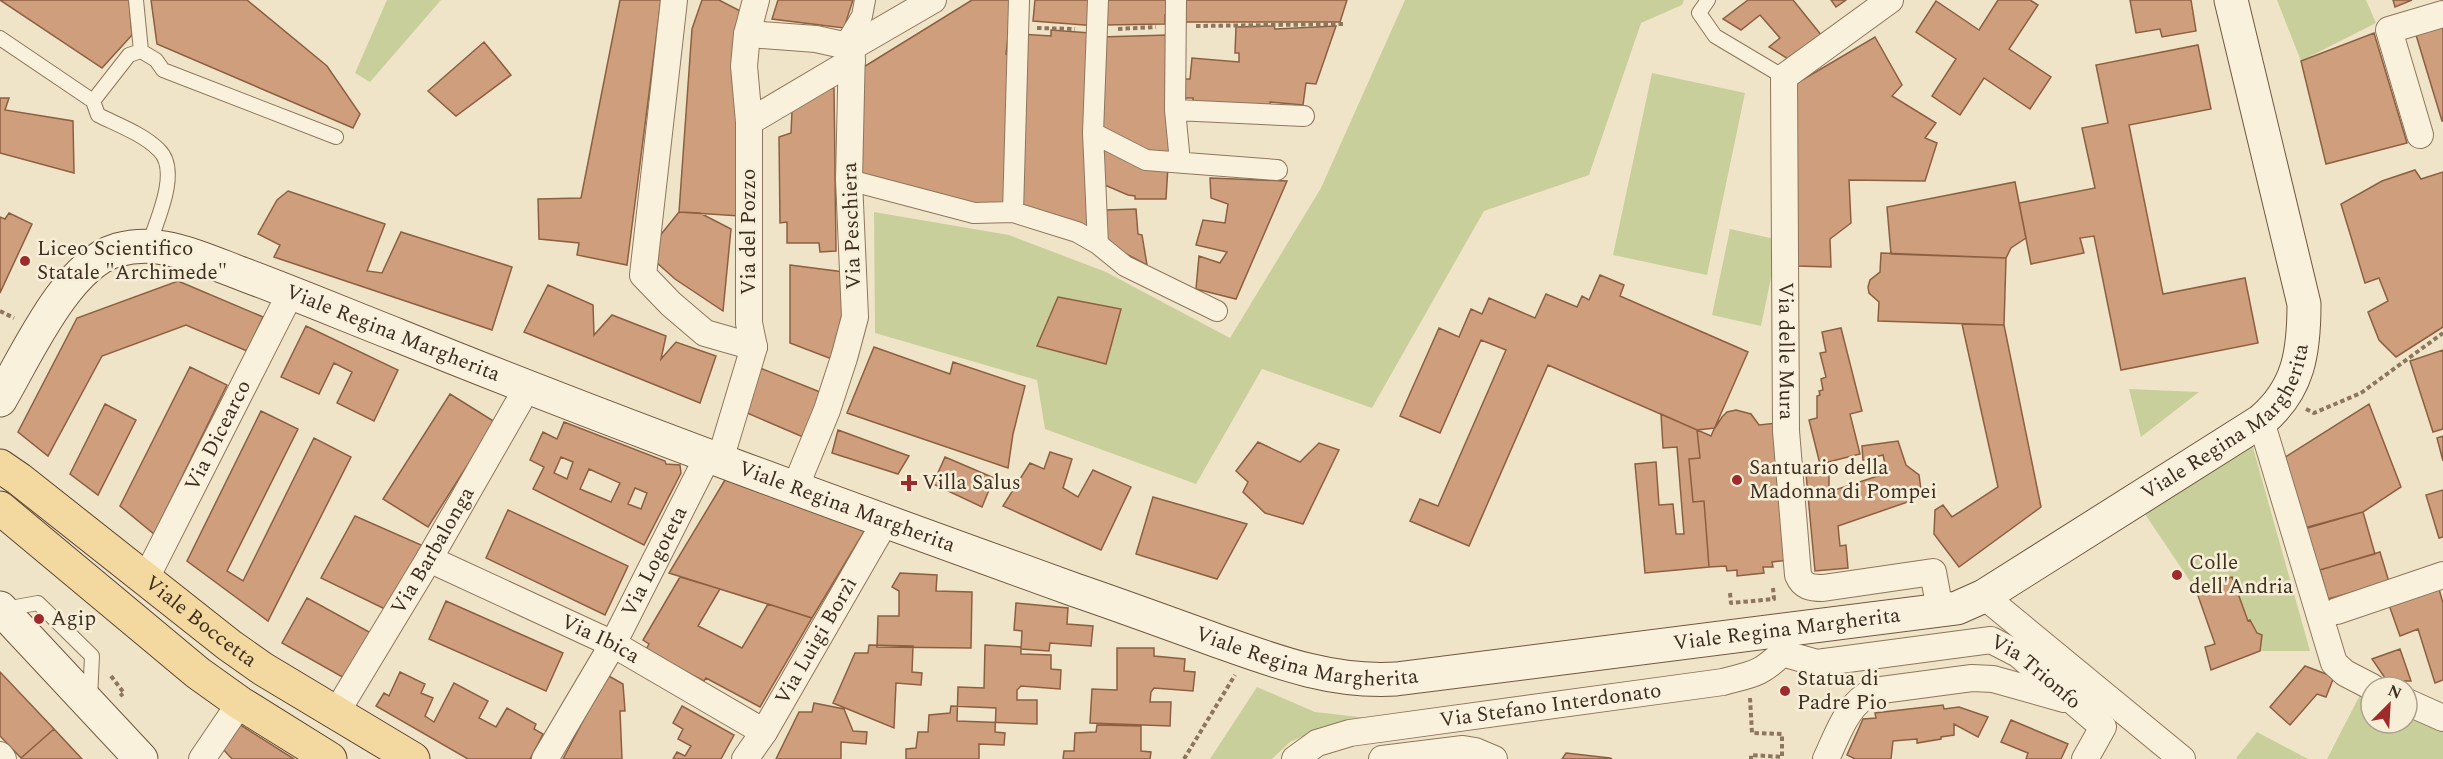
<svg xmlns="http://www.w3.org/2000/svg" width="2443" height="759" viewBox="0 0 2443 759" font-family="Spectral,serif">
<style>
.green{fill:#c9cf9b}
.building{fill:#cf9f7d;stroke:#8d5f41;stroke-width:1.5;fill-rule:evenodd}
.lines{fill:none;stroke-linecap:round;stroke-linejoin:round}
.service-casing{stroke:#8d765c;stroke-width:16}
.pedestrian-casing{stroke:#8d765c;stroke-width:22}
.minor-casing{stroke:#8d765c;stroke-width:28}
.secondary-casing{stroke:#6f573f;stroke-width:35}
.primary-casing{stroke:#5b4430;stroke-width:35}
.path{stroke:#8d765c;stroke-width:4;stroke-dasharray:4.5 3;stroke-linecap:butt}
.service{stroke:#faf1dc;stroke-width:14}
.pedestrian{stroke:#faf1dc;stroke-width:20}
.minor{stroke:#faf1dc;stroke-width:26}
.secondary{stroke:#faf1dc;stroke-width:33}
.primary{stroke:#f3d9a0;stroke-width:33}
.poi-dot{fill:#9e2a2b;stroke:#f7eed8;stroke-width:2}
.labels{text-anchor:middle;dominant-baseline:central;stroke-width:5;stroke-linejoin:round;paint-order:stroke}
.street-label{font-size:21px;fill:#3d2e20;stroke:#f7eed8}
.poi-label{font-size:21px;fill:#3d2e20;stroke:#f7eed8;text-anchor:start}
</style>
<rect width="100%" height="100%" fill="#f0e4c8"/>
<path class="green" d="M387,0h54l-71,82 -15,-9z
M1405,0h279l-2,5 -41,18 -52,152 -105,36 -112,197 -110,-39 -66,115 -151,-55 -8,-49 -162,-47 -1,-121 135,23 97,37 124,66 91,-150z
M2277,0h89l10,23 -75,38z
M1652,73l93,20 -38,182 -94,-20z
M1730,229l49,11 -18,86 -49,-11z
M2129,389l70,3 -58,45z
M2252,444l58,207h-50l-28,-73 -36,12 -51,-76z
M1257,687l58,25 53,6 -56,14 -22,10 -18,17h-62z
M2360,695l11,5v23h36v-7l36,16v27h-116z
M2257,732l51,27h-70l-2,-1z"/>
<path class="building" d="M0,0h129l3,35 -30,33z
M151,0h96l80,66 33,48 -7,14 -196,-84z
M620,0h41l-34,265 -50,-10 2,-12 -40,-4 -1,-40 43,-1z
M702,0h17l27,14 -6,202 -61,-4 13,-183z
M778,0h75l-9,28 -72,-9z
M972,0h45l-7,19 -4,35 10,3 -12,151 -47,-2 -101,-30 6,-108z
M1035,0h60l2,26 -64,-5z
M1103,0h72v17l-10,-2v9l-62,1z
M1179,0h168l-7,22h-162z
M1748,0h45l29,36 -29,26 -24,-15 11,-9 -20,-23 -19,15 -18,-11z
M1831,0h15l-10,7z
M1998,0h32l8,5 -29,44 42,28 -21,32 -46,-31 -24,37 -28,-19 24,-37 -40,-27 20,-31 43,29z
M2130,0h61l5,31 -34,6 -2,-8 -24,4z
M2393,0h19l-17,7z
M2443,18v103h-1l-29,-96z
M1274,26l1,3 61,-3 -20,58 -10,-1 -3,22 -33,-3v7l-77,-7v-4h-15l2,-19h10l2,-21 47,4v-9h-4l1,-26z
M1051,30l39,3 5,203 -81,-31 6,-171 31,2z
M2374,33l33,110 -81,21 -25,-103z
M1168,35l7,123 -38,-10 -41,-17 4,-94z
M1875,37l27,48 -10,11 44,27 -11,15 12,5 -12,38 -76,-1 2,43 -21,16 1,28 -34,-1 -2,-92 2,-91z
M484,42l27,33 -55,41 -28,-25z
M2198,45l13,64 -82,16 34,169 82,-16 13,65 -137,27 -27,-134 -14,2 4,15 -53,11 -12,-61 76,-15 -13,-60 26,-5 -12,-58z
M834,88l2,163 -16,1 -1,-9h-32v-21l-7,1 -1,-86 12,-4 1,-22 24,-21z
M0,98h9l-4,12 68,11 1,52 -74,-20z
M1099,137l69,29 -2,33h-31v-3l-7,-1 -28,-12z
M2415,170l6,9 22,-7v155l-47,30 -17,-17 -11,-28 20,-11 -9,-23 -14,5 -24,-79 41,-23z
M1210,178l77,3 -51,118 -40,-10 3,-33 21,7 7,-11 -31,-7 7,-25 22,3 3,-19 -17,-6z
M2015,182l11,56 -15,10 -5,10 -115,-4 -4,-47z
M288,191l97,33 -18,47 15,2 19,-41 111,35 -20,63 -218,-73 6,-12 -22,-11 19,-34z
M1136,209l2,25 4,1 5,30 -45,-24 3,-31z
M679,212l21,1 31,16 -8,82 -48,-32 -29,-26z
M9,213l23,11 -32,69v-76l5,2z
M1881,253l125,5 -2,67 -126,-4 1,-19 -10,-9 -1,-6 2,-7 10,-8z
M790,265l54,7 3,45 -10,44 -47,-18z
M1600,275l24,10 -4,11 128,56 -37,84 -163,-71 -79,181 -59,-25 10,-22 18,7 68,-156 -25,-10 -41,93 -40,-17 39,-88 20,9 12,-28 11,5 7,-16 46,20 11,-24 31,13 5,-11 7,4z
M178,281l85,36 -16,34 -61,-26 -84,31 -54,100 -30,-24 59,-114z
M548,285l45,20 1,30 18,-20 54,21 -5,23 15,-17 40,14 -16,47 -176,-71z
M1058,297l63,12 -15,55 -69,-18z
M1962,324l42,1 37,182 -82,60 -25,-33 1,-24 8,-5 9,12 46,-30z
M306,326l92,44 -24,51 -37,-18 15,-31 -18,-9 -15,31 -38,-17z
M1841,328l21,83 -12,3 10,40 -40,10 -11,-44 8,-2v-22l3,-1 -1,-4 4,-1 -2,-11 5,-2 -6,-24 6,-1 -4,-20z
M874,347l76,27 3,-12 72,24 -12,48 -5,34 -161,-55z
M2443,350v79l-10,3 -23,-71z
M755,366l65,26 -17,45 -65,-28z
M190,367l37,18 -73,149 -34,-28z
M450,394l45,28 -67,105 -45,-28z
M105,404l31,16 -38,75 -28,-21z
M2369,404l32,83 -38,25 -59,16 -20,-70z
M1736,410l15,4 8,11 18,-2 13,137 -18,2 1,5h-10l1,6 -27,3v-6l-10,1 -1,-5 -17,1 -5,-66 -11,1 -4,-43 11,-1 -3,-28 18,-2 7,-11 5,-5z
M261,411l37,18 -71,142 16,10 71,-143 37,19 -83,164 -81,-60z
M1661,414l36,16 3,28 -11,1 4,43 11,-1 5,66 -64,6 -10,-109 21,-2 3,43 14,-1 3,30h8l-7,-87 -14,1z
M564,422l101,39 1,3 14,1 1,8 -37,72 -111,-56 11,-22 -14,-7 13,-28 14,7zM561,457l12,5 -6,17 -13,-6zM589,469l31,14 -9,19 -31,-13zM635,488l12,5 -6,16 -13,-5z
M838,430l71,26 -11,18 -66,-21z
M2443,436v25l-6,-23z
M1898,441l8,24 13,10 3,22 -84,29 2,20 6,-1 2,23 -33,3 -9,-97 23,-2v20l58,-19 -4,-18 -20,5 -1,-14z
M1258,442l42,20 19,-19 20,7 -36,74 -38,-11 -22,-21 5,-10 -12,-11z
M1050,452l22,7 -9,29 15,9 15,-27 38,17 -30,63 -98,-44 27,-43 14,6z
M945,457l49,21 -12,29 -49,-23z
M728,475l137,55 -53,88 -143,-45z
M2443,490v47l-4,1 -13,-43z
M1153,497l94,27 -30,55 -81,-25z
M508,510l120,56 -23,49 -119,-57z
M2363,512l12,42 -59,17 -12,-42z
M355,516l73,32 -39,63 -68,-33z
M2380,552l9,30 -61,17 -8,-29z
M900,573l37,2 -1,16 36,1 -1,56 -94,-1 1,-31h21v-25l-7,-4z
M680,577l40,12 -22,37 44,22 26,-44 44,14 -52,89 -54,-29 -2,3 -59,-30 4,-7 -6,-4z
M2232,577l16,44 2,-1 7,13 5,2 -2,16 -49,19 -6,-23 10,-3 -19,-54z
M2439,589l4,14v77l-8,3 -17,-54 -18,7 -11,-31z
M307,598l64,35 -25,46 -64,-36z
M446,601l117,52 -17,38 -117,-52z
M1016,603l52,5 -1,16 26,2 -2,20 -41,-3 -1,8 -28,-2 1,-18 -8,-1z
M869,645l44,1 -1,26 10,1 -1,12 -25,-2 -2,45 -61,-25 22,-50h13z
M985,645l36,2v7l30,1v14l10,1 -1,19 -39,-3 -4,4v10h20v24l-80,-3 1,-34 26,1z
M1117,648h37v8l31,3 -1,12 11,1 -2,19 -39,-3 -3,4 -1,10h21l-1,24 -80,-3 2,-34 25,1z
M2400,649l11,32h-24l-15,-22z
M2305,666l29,11 -8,20 -9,-3 -27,31 -20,-18z
M0,672l54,57 -33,29 -21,-22z
M400,672l25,12 -4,9 12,5 -8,18 9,6 20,-39 34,18 -9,17 17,9 11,-19 29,16 -2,5 9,5 -13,25h-62l-92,-53 8,-13 5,3z
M607,675l16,9 2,27h-5l2,48h-59z
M814,703l30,6 9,22 14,1 -1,12 -25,-2v17h-65l23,-47h13z
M1943,705l1,4 15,-2 29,10 -10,20 -24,-13v11l-13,2v2l-24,4v-4l-24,2 -2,18h-36l-8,-4 16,-36 13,-1 -1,-5z
M682,706l52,29 -13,24h-48l4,-7 8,4 6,-10 -13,-7 5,-10 -10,-6z
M951,706l45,2 -1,24 10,1 -1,12 -25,-1v15h-73v-10l10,-1 2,-16h10l1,-17 21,-2z
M2011,720l57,24 -7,15h-35l2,-6 -27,-11z
M239,724l55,35h-62l-10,-11z
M1097,725l44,1v25l10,1 -1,7h-87l1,-8h10l1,-18 21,-1z
M54,729l28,30h-60l-1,-1z
M1566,753l44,5 2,1h-50z"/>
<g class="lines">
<g class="service-casing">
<path id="service" d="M136,0l5,51
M1708,0l-9,13 16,23 69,41
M0,38l93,63
M148,247c8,-25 33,-76 11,-97 -16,-16 -41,-25 -61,-35l-5,-14 36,-46 12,-4 15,9 7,10 173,67
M5,609l33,-6 54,53 -2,43"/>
</g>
<g class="pedestrian-casing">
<path id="pedestrian" d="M1176,0l-1,110 5,52
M845,44l17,-28 3,-16
M1175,110l129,6
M1093,133l53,27 131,10
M849,180l125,33 39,-1 64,20 21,12 27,22 92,45
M1013,212l6,-212
M1098,244l-5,-111 5,-133"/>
</g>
<g class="minor-casing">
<g id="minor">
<path d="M674,0l-31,275 28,29 34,29 49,14"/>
<path id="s1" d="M1890,0l-106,77 2,354 12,144c5,12 13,13 25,13l110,-16 7,38"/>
<path d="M747,34l69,5 36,8"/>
<path d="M852,47l81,-47"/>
<path d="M749,122l103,-61"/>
<path d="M2420,135l-31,-105 54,-16"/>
<path d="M2261,421l73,242 11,10 27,14"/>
<path d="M720,460l34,-113 -5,-24v-201l-5,-56 3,-32 9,-34"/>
<path d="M795,488l32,-78 17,-52 11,-41 -6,-137 3,-133"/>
<path id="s2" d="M429,559l184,85 151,88"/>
<path id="s3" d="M145,580l146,-288"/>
<path d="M1984,596l198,163"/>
<path d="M2337,611l106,-36"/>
<path id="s4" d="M1782,653l35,10 174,-23 27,14 85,73 -18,32"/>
<path d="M2407,702l36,16"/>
<path id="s5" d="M336,713l93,-154 98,-171"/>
<path d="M0,755l3,4"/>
<path d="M202,759l38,-56"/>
<path id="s6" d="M545,759l68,-115 95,-188"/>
<path id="s7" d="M745,759l19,-27 121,-210"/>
<path id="s8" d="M1295,759l22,-16 33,-10 373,-51c29,-8 37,-7 59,-29l-1,-23"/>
<path d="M1382,759l81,-10 12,2 19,8"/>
<path d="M1826,759c12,-25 21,-56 48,-68l98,-13 21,1 71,20"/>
</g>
</g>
<g class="secondary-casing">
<g id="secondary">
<path id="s9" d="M0,400c26,-44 66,-135 117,-150 15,-4 31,-5 47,-2 28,5 54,17 81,27 51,19 101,40 152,60 224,91 451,173 678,255 47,16 93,33 140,50 59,21 116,43 181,39l561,-71 27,-12 277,-175c38,-32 43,-69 43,-117l-73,-304"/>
<path d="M0,608l141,151"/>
</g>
</g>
<g class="primary-casing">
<g id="primary">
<path id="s10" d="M0,466l19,13 210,166 34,24 150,90"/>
<path d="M0,508l198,165 42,30 90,56"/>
</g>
</g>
<path class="path" d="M1196,26l149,-2
M1037,28l38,1
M1118,29l38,-2
M0,311l14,7
M2306,409l8,4 47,-20 82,-60
M1730,593l1,10 43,-4 -1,-11
M111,676l13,17 -4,3
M1750,698l2,35 30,1v23l-31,-2v4
M1184,759l51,-84"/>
<use href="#service" class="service"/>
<use href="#pedestrian" class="pedestrian"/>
<use href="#minor" class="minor"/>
<use href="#secondary" class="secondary"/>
<use href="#primary" class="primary"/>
</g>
<g class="poi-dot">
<circle cx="25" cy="261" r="6"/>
<circle cx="1737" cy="480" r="6"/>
<path d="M906 474h6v6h6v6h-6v6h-6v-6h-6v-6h6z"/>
<circle cx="2177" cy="575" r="6"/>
<circle cx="39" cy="619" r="6"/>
<circle cx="1785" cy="691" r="6"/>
</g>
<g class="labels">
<g class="street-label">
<text transform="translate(852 226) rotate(-92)">Via Peschiera</text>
<text transform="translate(749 232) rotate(-90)">Via del Pozzo</text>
<text stroke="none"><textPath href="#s9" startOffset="486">Viale Regina Margherita</textPath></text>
<text stroke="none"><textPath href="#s1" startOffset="405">Via delle Mura</textPath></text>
<text stroke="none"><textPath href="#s9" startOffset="2448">Viale Regina Margherita</textPath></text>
<text stroke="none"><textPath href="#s3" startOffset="162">Via Dicearco</textPath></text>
<text stroke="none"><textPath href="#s9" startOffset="972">Viale Regina Margherita</textPath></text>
<text stroke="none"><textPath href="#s5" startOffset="189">Via Barbalonga</textPath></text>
<text stroke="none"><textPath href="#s6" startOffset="226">Via Logoteta</textPath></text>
<text stroke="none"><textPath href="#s10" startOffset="254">Viale Boccetta</textPath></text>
<text stroke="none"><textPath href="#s9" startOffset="1944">Viale Regina Margherita</textPath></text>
<text stroke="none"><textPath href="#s2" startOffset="189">Via Ibica</textPath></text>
<text stroke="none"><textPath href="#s7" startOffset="138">Via Luigi Borzì</textPath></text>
<text stroke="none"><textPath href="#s9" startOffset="1458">Viale Regina Margherita</textPath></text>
<text stroke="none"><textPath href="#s4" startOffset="267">Via Trionfo</textPath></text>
<text stroke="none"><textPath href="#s8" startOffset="264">Via Stefano Interdonato</textPath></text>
</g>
<g class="poi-label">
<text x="37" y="249">Liceo Scientifico<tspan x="37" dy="24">Statale "Archimede"</tspan></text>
<text x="1749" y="468">Santuario della<tspan x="1749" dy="24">Madonna di Pompei</tspan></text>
<text x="922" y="483">Villa Salus</text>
<text x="2189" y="563">Colle<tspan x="2189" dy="24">dell'Andria</tspan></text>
<text x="51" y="619">Agip</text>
<text x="1797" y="679">Statua di<tspan x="1797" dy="24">Padre Pio</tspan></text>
</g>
</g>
<g transform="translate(2389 705) rotate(24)"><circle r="28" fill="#f7eed8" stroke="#ada18e" stroke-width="1.5"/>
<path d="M0-4.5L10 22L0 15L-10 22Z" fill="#9e2a2b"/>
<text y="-9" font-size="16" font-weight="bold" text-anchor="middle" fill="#3d2e20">N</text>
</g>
</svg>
